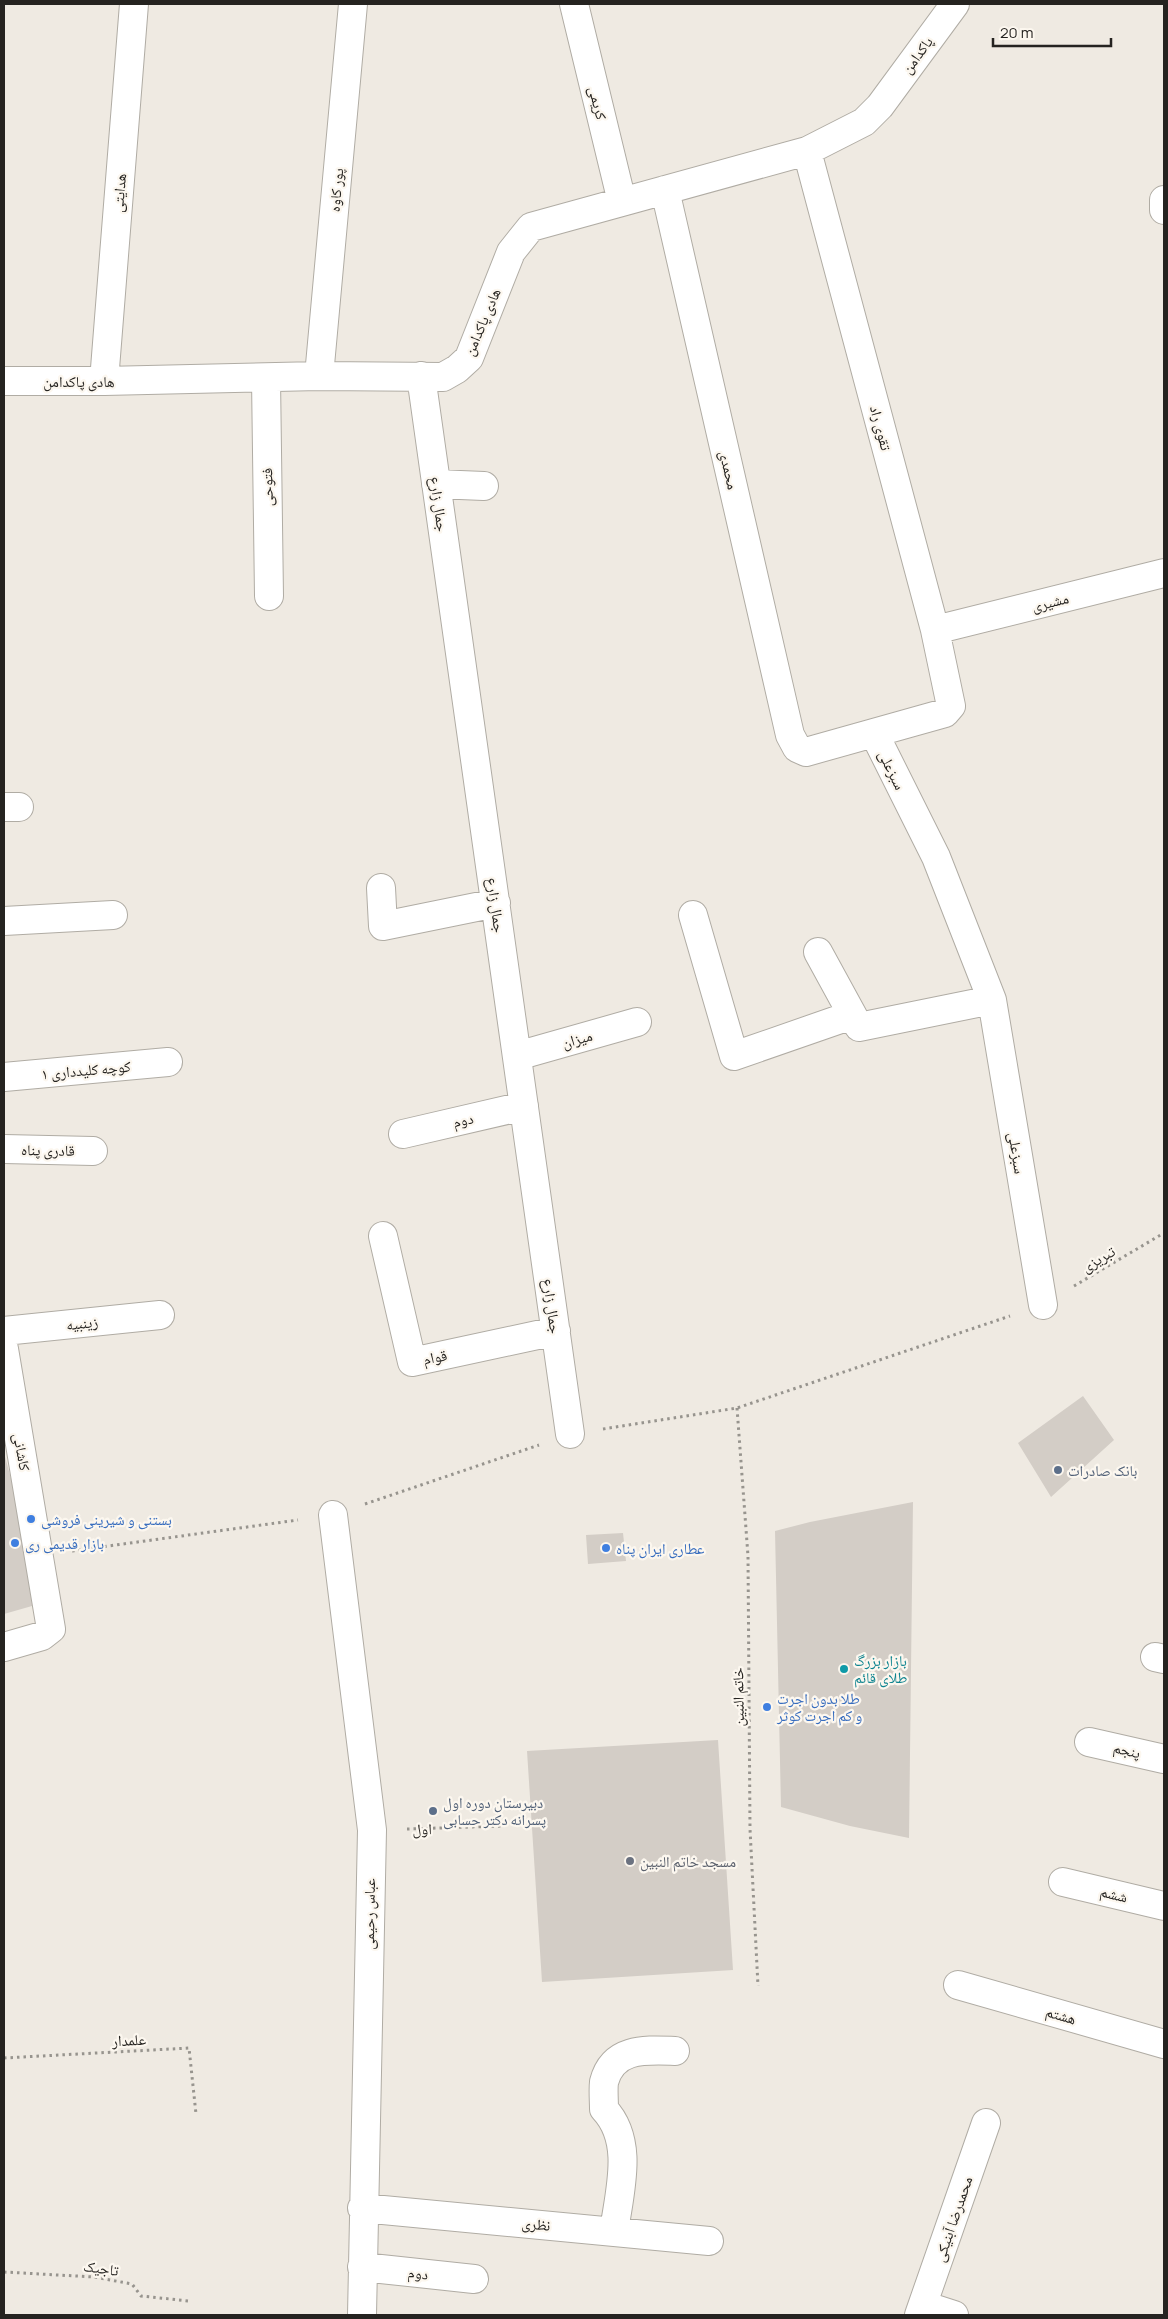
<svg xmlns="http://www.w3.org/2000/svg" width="1168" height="2319" viewBox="0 0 1168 2319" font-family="Manrope,'Noto Naskh Arabic',sans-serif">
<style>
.building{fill:#d3cdc6}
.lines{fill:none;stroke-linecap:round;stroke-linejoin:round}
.street-casing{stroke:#b0aca4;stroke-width:30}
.path{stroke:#97948e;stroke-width:3;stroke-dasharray:2.5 4;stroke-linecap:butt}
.street{stroke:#fff;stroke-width:28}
.service-dot{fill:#5c6f8a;stroke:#fcf7ef;stroke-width:2}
.shop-dot{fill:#3f7fe0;stroke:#fcf7ef;stroke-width:2}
.culture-dot{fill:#0f9aa8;stroke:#fcf7ef;stroke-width:2}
.worship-dot{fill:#6b7280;stroke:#fcf7ef;stroke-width:2}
.labels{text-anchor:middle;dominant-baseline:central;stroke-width:4.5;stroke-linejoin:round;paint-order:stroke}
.street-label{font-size:15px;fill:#252320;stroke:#fcf7ef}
.service-label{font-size:15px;fill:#4e5e75;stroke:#fcf7ef;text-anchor:start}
.shop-label{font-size:15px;fill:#366cbe;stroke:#fcf7ef;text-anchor:start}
.culture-label{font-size:15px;fill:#0d838f;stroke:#fcf7ef;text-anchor:start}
.worship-label{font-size:15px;fill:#5b616d;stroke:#fcf7ef;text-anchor:start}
</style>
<rect width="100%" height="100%" fill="#efeae2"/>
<path class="building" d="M1083,1396l31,44 -63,57 -33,-54z
M4,1453l21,77 7,76 -28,8z
M913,1502l-4,336 -59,-12 -69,-19 -6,-276 35,-9z
M623,1533l3,28 -38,3 -2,-29z
M718,1740l15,230 -191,12 -15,-231z"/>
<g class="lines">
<g class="street-casing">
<path id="street" d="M574,4l48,198
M665,190l125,545 7,13 9,4 139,-39 6,-7 -16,-76 -128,-479
M1164,200v10
M319,376l34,-372
M421,376l149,1058
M266,379l3,217
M4,381h100l215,-5 124,1 14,-8 12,-11 42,-106 20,-25 276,-76 57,-29 16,-16 75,-102
M104,381l30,-377
M436,484l48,2
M935,630l229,-57
M874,733l62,124 56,143 51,305
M4,807h15
M381,888l2,38 113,-23
M693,915l41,141 118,-41
M4,921l109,-6
M818,952l41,75 133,-27
M517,1056l120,-34
M4,1077l164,-15
M403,1134l121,-28
M4,1149l89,2
M383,1236l29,126 144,-31
M4,1331l156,-16
M4,1349l47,280 -9,7 -38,11
M333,1515l39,315 -10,485
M1155,1657l9,2
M1089,1742l75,17
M1063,1882l101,24
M958,1985l206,59
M362,2208l347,33
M614,2232c5,-40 21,-90 -10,-123 0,-8 -1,-19 0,-27 9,-35 42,-32 71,-31
M362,2267l112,12
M923,2305l31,10
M919,2315l67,-192"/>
</g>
<path class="path" d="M1074,1286l90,-53
M737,1408l11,148 2,273 8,157
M603,1429l134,-21 273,-92
M365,1504l174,-59
M72,1551l226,-31
M407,1829l95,-3
M4,2058l185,-10 7,66
M4,2272l90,5 38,7 9,12 48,5"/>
<use href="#street" class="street"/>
</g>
<g class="service-dot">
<circle cx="1058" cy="1470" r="5"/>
<circle cx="433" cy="1811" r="5"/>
</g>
<g class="shop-dot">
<circle cx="31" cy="1519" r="5"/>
<circle cx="15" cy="1543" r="5"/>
<circle cx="606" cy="1548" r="5"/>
<circle cx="767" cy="1707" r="5"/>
</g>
<circle class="culture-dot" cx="844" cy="1669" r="5"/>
<circle class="worship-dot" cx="630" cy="1861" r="5"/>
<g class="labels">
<g class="street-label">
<text transform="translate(917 55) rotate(-54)">پاکدامن</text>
<text transform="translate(598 103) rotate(76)">کریمی</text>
<text transform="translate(336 190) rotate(-85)">پور کاوه</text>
<text transform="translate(119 193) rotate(-85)">هدایتی</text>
<text transform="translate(482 322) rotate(-67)">هادی پاکدامن</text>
<text x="79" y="381">هادی پاکدامن</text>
<text transform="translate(881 428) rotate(75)">تقوی راد</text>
<text transform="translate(729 470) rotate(77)">محمدی</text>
<text transform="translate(267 487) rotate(-91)">فتوحی</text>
<text transform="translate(439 504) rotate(82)">جمال زارع</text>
<text transform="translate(1050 602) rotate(-14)">مشیری</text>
<text transform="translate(892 770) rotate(64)">سبزعلی</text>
<text transform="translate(496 905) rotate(82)">جمال زارع</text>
<text transform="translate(577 1039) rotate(-16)">میزان</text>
<text transform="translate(86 1070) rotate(-5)">کوچه کلیدداری ۱</text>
<text transform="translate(463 1120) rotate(-13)">دوم</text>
<text transform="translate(48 1150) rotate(1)">قادری پناه</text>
<text transform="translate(1017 1153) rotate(81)">سبزعلی</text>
<text transform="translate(1098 1259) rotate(-31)">تبریزی</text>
<text transform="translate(552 1306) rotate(82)">جمال زارع</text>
<text transform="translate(82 1323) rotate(-6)">زینبیه</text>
<text transform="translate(435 1357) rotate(-12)">قوام</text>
<text transform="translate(22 1452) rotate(80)">کاشانی</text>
<text transform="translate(738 1697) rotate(-91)">خاتم النبین</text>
<text transform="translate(1127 1750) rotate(13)">پنجم</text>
<text transform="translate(422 1829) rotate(-2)">اول</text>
<text transform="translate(1114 1894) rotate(14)">ششم</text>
<text transform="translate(369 1914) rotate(-89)">عباس رحیمی</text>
<text transform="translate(1061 2015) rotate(16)">هشتم</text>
<text transform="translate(129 2040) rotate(-3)">علمدار</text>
<text transform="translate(953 2219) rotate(-71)">محمدرضا آبنیکی</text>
<text transform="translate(536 2224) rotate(5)">نظری</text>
<text transform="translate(101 2268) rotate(8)">تاجیک</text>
<text transform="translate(418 2273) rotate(6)">دوم</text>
</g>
<g class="service-label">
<text x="1068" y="1470">بانک صادرات</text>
<text x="443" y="1802">دبیرستان دوره اول<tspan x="443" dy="17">پسرانه دکتر حسابی</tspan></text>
</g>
<g class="shop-label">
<text x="41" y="1519">بستنی و شیرینی فروشی</text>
<text x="25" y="1543">بازار قدیمی ری</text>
<text x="616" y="1548">عطاری ایران پناه</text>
<text x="777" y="1698">طلا بدون اجرت<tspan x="777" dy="17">و كم اجرت كوثر</tspan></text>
</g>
<g class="culture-label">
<text x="854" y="1660">بازار بزرگ<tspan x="854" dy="17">طلای قائم</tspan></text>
</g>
<g class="worship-label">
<text x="640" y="1861">مسجد خاتم النبین</text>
</g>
</g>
<rect width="1168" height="2319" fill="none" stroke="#252320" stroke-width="10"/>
<path d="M993 38v8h118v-8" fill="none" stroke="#252320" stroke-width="2.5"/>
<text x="1000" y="38" font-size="15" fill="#252320" stroke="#fcf7ef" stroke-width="4" paint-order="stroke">20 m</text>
</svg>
